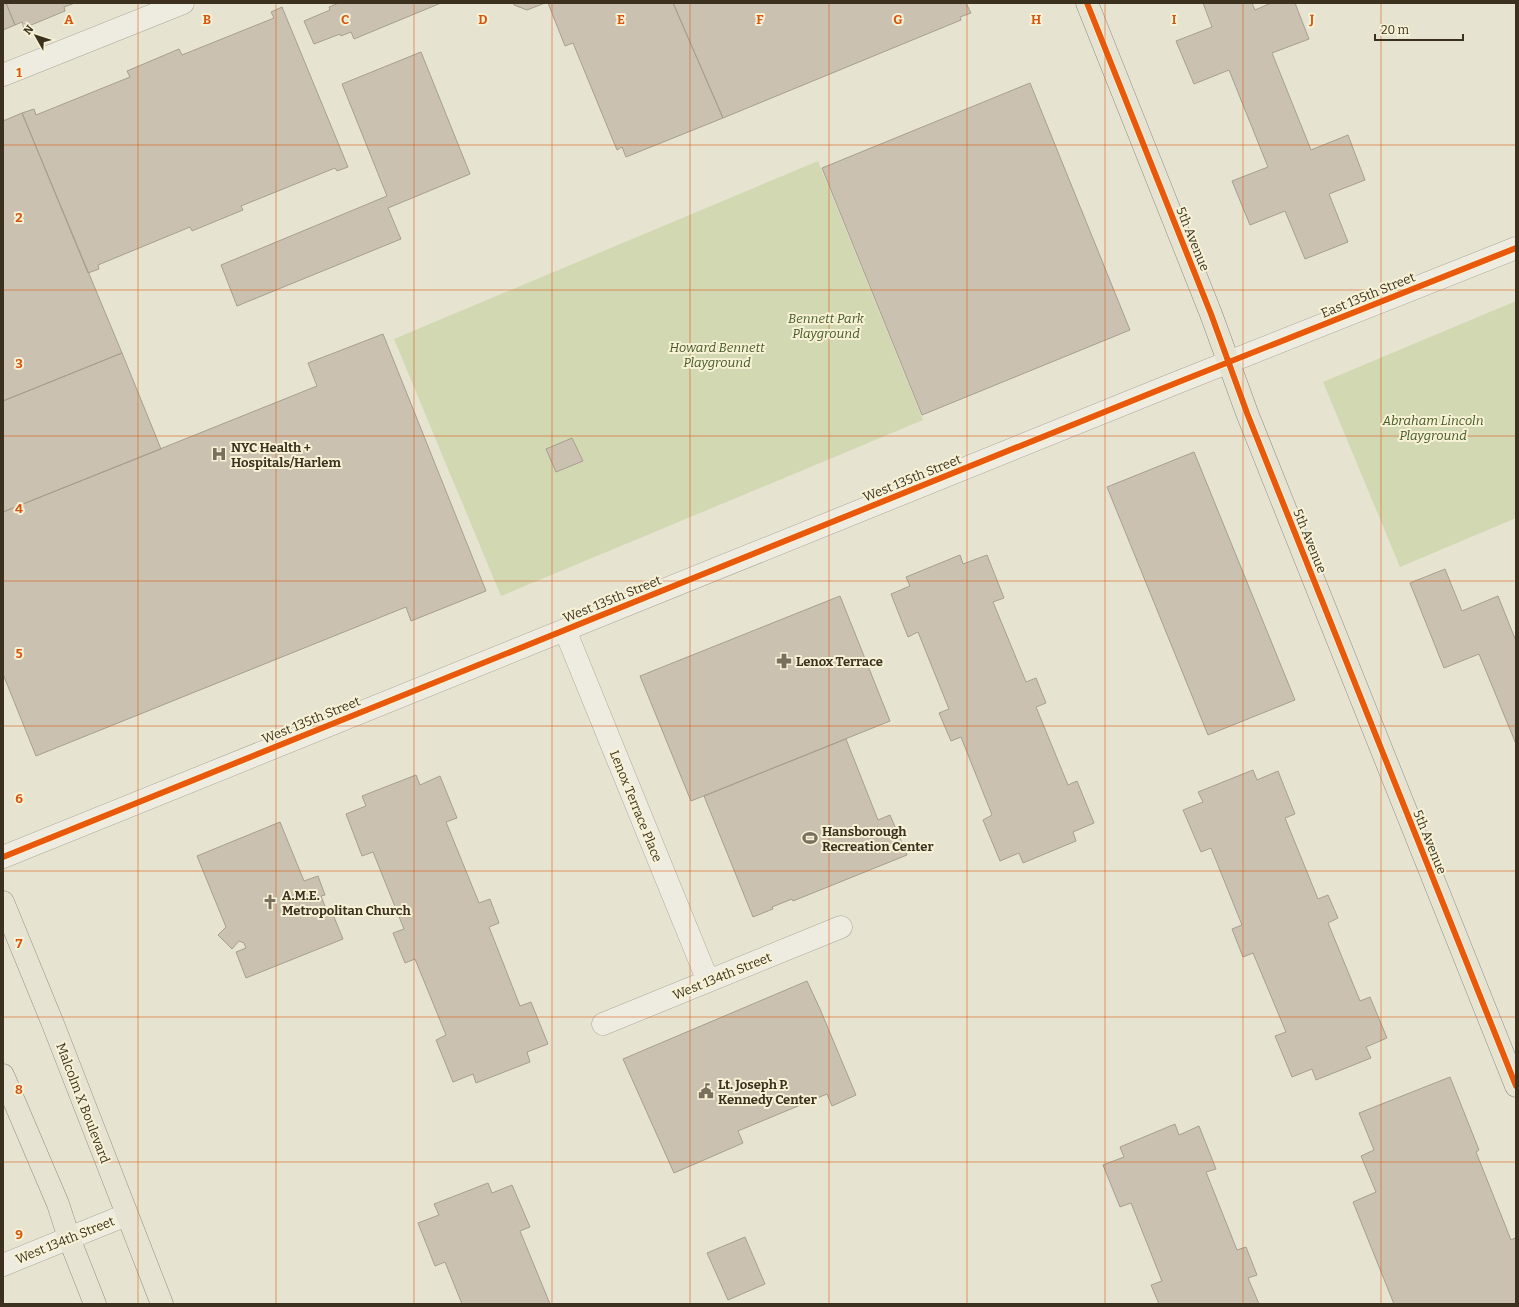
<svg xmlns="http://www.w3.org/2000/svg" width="1519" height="1307" viewBox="0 0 1519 1307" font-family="Bitter,serif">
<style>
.green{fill:#d2d8b2}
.building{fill:#cac1b0;stroke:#a79f8f}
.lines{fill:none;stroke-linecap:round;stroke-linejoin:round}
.minor-casing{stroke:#aca898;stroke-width:23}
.major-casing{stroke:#928d7f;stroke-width:23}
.minor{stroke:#eeece1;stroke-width:22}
.major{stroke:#e6e3d3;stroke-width:22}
.cycleway-casing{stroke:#f7f2d6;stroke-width:8}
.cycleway{stroke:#e8590c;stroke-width:6}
.grid{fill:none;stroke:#d7550e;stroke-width:1;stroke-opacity:0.55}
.labels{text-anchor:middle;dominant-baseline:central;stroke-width:4;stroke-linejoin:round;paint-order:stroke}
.street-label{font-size:13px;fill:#3c311f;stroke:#f7f2d6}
.park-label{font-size:13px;font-style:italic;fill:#465a25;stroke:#f7f2d6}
.poi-label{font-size:13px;font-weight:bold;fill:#3c311f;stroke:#f7f2d6;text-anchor:start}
.grid-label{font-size:13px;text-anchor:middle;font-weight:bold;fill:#d7550e;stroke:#f7f2d6;stroke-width:4;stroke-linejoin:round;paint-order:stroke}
</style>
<rect width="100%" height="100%" fill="#e6e3d0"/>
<path class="green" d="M818,161l105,259 -422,176 -107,-257z
M1516,301v217l-116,49 -77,-185z"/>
<path class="building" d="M3,3h3l9,22 -12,5z
M6,3h69l-11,4 1,4 -41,17 -2,-6 -7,3z
M339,3h102l-87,36 -3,-7 -10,4 -1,-2 -26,10 -10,-23 26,-11 -1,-3z
M513,3h32l-18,7 -13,-5z
M548,3h125l50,115 -97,39 -4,-10 -5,3 -44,-107 -8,3z
M673,3h293l5,10 -11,4 1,3 -238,98z
M1203,3h49l3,7 16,-7h24l14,36 -37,14 39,97 37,-15 17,45 -36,14 19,48 -43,17 -20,-48 -35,14 -18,-44 36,-14 -39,-97 -35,14 -18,-43 36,-14z
M282,7l66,160 -11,4 -2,-3 -94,38 2,4 -51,21 -2,-4 -92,38 1,4 -11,4 -66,-160 12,-4 2,6 94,-38 -3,-6 52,-22 3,6 92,-37 -3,-6z
M421,52l49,122 -82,34 13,31 -164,67 -16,-41 166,-69 -45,-112z
M1030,83l100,247 -208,85 -100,-247z
M22,113l100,240 -119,48v-280z
M383,334l103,257 -75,30 -5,-14 -370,149 -33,-82v-162l314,-126 -9,-23z
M122,353l39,96 -158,63v-111z
M572,438l11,23 -27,11 -10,-23z
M1194,452l101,248 -87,35 -101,-248z
M960,555l3,9 24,-9 17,43 -11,4 33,80 10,-4 10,25 -10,4 32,78 9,-4 17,42 -21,9 3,9 -53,22 -4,-10 -19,8 -17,-41 9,-5 -31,-78 -10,4 -12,-28 10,-4 -31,-77 -10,5 -17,-43 19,-8 -4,-9z
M1445,569l17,42 36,-15 18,45v103l-37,-90 -35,14 -34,-85z
M840,596l50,125 -199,80 -51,-125z
M846,739l32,81 12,-5 17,40 -114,46 -1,-2 -20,8 1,2 -20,8 -49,-121z
M1253,770l4,10 21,-9 17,43 -10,4 33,81 10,-4 10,23 -10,5 32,78 10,-4 17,41 -21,9 5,11 -55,22 -4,-11 -20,8 -17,-41 11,-4 -33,-79 -10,4 -11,-28 10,-4 -31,-77 -10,4 -18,-42 20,-8 -5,-10z
M416,775l4,10 20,-9 17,42 -11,4 33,81 11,-4 9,24 -10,4 31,79 11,-4 17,42 -21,8 3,10 -54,21 -3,-9 -20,8 -17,-42 10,-5 -31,-76 -10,4 -12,-30 11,-4 -31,-77 -11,4 -16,-42 20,-8 -4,-10z
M280,822l24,59 14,-5 7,19 -4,1 5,13 4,-2 13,32 -97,39 -10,-26 10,-4 -2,-5 -5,-2 -7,8 -14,-14 8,-8 -29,-71z
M807,981l13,28 36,86 -24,11 -5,-12 -89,37 5,12 -69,30 -51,-114z
M1450,1077l29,73 -3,2 35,88 4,-2 1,3v63h-122l-41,-102 23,-10 -15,-36 13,-6 -15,-37z
M1175,1124l4,11 20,-9 17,43 -10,3 31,78 9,-3 11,28 -9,3 11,26h-100l-8,-19 11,-4 -31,-78 -11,4 -17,-42 21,-8 -4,-10z
M488,1183l4,10 20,-8 18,42 -10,4 30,73h-88l-17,-42 -10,4 -17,-43 21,-8 -5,-11z
M745,1237l20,47 -37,16 -21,-47z"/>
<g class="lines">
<g class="minor-casing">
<path id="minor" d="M3,75l180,-72
M565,630l143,351
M3,857l1173,-474 340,-135
M603,1024l238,-97
M3,1265l123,-50"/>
</g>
<g class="major-casing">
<path id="major" d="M1087,3l124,311 36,99 269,673
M3,902l50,122 109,280
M3,1075l55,129 11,34 26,66"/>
</g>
<use href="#minor" class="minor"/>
<use href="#major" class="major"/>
<g class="cycleway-casing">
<path id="cycleway" d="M1087,3l124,311 36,99 269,673
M3,857l1173,-474 340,-135"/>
</g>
<use href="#cycleway" class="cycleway"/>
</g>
<path class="grid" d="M138,3v1301M276,3v1301M414,3v1301M552,3v1301M690,3v1301M829,3v1301M967,3v1301M1105,3v1301M1243,3v1301M1381,3v1301M3,145h1513M3,290h1513M3,436h1513M3,581h1513M3,726h1513M3,871h1513M3,1017h1513M3,1162h1513"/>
<defs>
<g id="hospital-bare" transform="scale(1.2)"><path d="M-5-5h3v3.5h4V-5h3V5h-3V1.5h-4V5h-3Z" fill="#786f5d" stroke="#f7f2d6" stroke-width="2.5" paint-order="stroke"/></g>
<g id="pharmacy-bare" transform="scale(1.2)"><path d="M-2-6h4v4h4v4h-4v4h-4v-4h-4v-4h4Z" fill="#786f5d" stroke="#f7f2d6" stroke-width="2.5" paint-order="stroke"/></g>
<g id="stadium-bare" transform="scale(1.2)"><path d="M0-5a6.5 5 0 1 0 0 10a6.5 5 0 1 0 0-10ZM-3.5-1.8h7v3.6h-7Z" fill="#786f5d" stroke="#f7f2d6" stroke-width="2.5" paint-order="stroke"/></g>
<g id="church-bare" transform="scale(1.2)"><path d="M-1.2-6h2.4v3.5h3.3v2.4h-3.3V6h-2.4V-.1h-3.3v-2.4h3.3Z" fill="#786f5d" stroke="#f7f2d6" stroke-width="2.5" paint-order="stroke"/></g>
<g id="civic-bare" transform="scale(1.2)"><path d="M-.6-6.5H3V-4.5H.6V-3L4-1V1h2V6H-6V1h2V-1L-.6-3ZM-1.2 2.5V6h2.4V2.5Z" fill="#786f5d" stroke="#f7f2d6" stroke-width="2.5" paint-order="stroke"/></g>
</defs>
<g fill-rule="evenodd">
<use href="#hospital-bare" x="219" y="454"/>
<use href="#pharmacy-bare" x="784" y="661"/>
<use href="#stadium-bare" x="810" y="838"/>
<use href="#church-bare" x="270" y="902"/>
<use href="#civic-bare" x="706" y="1091"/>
</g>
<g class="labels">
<g class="street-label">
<text transform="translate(1193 239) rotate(68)">5th Avenue</text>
<text transform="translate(1368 295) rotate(-22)">East 135th Street</text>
<text transform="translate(912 478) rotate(-22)">West 135th Street</text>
<text transform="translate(1310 541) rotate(68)">5th Avenue</text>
<text transform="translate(612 599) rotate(-22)">West 135th Street</text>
<text transform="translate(311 720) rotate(-22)">West 135th Street</text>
<text transform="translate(636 806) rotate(68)">Lenox Terrace Place</text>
<text transform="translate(1430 842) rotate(68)">5th Avenue</text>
<text transform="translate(722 976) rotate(-22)">West 134th Street</text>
<text transform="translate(83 1103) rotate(69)">Malcolm X Boulevard</text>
<text transform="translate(65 1240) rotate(-22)">West 134th Street</text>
</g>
<g class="park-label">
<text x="826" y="318">Bennett Park<tspan x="826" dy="15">Playground</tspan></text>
<text x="717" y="347">Howard Bennett<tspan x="717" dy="15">Playground</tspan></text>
<text x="1433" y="420">Abraham Lincoln<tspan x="1433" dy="15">Playground</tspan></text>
</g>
<g class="poi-label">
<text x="231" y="447">NYC Health +<tspan x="231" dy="15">Hospitals/Harlem</tspan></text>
<text x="796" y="661">Lenox Terrace</text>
<text x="822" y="831">Hansborough<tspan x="822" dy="15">Recreation Center</tspan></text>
<text x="282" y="895">A.M.E.<tspan x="282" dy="15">Metropolitan Church</tspan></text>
<text x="718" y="1084">Lt. Joseph P.<tspan x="718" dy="15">Kennedy Center</tspan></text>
</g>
</g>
<g class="grid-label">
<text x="69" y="24">A</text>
<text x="207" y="24">B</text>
<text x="345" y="24">C</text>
<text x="483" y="24">D</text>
<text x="621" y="24">E</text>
<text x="760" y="24">F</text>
<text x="898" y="24">G</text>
<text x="1036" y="24">H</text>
<text x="1174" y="24">I</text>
<text x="1312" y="24">J</text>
<text x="19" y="77">1</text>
<text x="19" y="222">2</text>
<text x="19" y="368">3</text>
<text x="19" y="513">4</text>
<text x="19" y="658">5</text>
<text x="19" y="803">6</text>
<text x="19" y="948">7</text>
<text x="19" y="1094">8</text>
<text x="19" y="1239">9</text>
</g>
<rect width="1519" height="1307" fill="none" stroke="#3c311f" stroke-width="8"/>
<g transform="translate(36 36) rotate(309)" stroke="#f7f2d6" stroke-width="3" paint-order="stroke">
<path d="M0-3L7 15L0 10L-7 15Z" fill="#3c311f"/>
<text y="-6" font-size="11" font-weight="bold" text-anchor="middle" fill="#3c311f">N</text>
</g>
<path d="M1375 34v6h88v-6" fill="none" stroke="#3c311f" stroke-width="2"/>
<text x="1381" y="34" font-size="12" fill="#3c311f" stroke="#f7f2d6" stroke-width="3" paint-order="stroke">20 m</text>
</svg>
